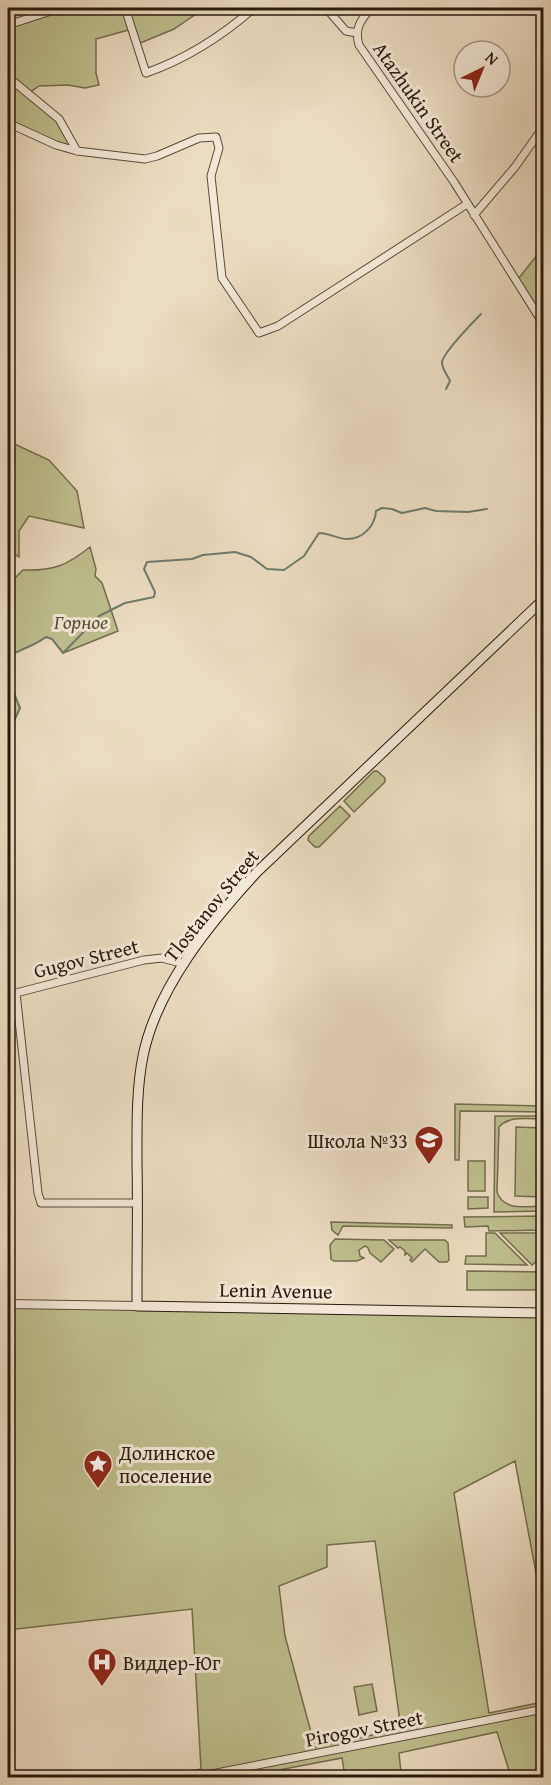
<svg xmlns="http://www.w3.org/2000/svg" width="551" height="1785" viewBox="0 0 551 1785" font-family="'Gentium Book Plus',serif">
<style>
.green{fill:#bebf8e;stroke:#746c4d;stroke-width:1.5;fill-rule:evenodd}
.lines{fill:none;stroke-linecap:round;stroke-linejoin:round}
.stream{stroke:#6d7b6d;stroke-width:2}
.minor-casing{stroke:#5a4a39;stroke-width:9}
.tertiary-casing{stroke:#5a4a39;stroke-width:10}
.secondary-casing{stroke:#291a0c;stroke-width:11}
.minor{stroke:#f3e8d7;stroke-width:7}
.tertiary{stroke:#f3e8d7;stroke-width:8}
.secondary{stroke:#f3e8d7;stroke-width:9}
.labels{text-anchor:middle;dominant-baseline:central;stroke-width:6;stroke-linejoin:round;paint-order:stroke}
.street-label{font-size:20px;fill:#291a0c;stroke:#f3e8d7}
.park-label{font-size:20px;font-style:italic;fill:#564c33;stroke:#f3e8d7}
.poi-label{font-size:20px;fill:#291a0c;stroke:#f3e8d7;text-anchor:start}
</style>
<rect width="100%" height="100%" fill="#ecdcc1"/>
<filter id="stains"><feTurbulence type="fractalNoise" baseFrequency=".00333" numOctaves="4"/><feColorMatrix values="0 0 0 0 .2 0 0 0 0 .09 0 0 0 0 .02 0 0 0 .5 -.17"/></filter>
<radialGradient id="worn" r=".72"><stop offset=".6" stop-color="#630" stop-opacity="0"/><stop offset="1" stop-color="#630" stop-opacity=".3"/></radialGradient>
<path class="green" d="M8,8h186l2,6 -22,15 -36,15 -6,-15 -36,10v34l3,12 -14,3 -17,-3 -29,1 -10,7 30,26 18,32 -69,-28z
M543,248l1,62 -3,5 -23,-36z
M8,304c6,13 10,29 0,42z
M8,441l41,19 28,31 7,37 -55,-12 -10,15v26l-11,-7z
M90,547l6,22 -1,7 7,7 16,48 -55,22 -11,-14 -6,-2c-14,10 -27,12 -38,20v-72l15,-15c30,1 43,-4 67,-23z
M8,690l5,1 7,17 -12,26z
M374,771h3l8,7v4l-31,30 -10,-11z
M340,806l10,10 -31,31h-4l-7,-7 1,-4z
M455,1104l88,2v6l-83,-1 -1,49h-4z
M495,1116h48v3c-15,0 -33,-4 -44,8l-2,65c7,20 30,14 46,14v5l-49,1z
M516,1127l27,1v69l-28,-1z
M468,1161h17v30h-17z
M468,1197h20v11l-20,1z
M543,1216v14l-54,1 -1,-5 -23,1 -1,-10z
M331,1222l121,3v3l-109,-2 -5,9 -6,-5z
M486,1233h9l32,32 -62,-1 1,-8h20z
M500,1233h43v22l-11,10z
M335,1239l49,1 10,9 -13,13 -11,-9 -2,-5 -3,-2 -6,4 1,6 4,2 -7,3h-23l-3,-2 -1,-14z
M389,1240h56l3,3 1,17 -2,2h-8l-14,-13 -13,13 -2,-2 2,-2 -5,-5 -2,2v-4l-5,-4 -2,1z
M467,1271l76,1v18h-76z
M8,1304l535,9v297l-28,-149 -61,32 35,220 54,-11v75h-32l-14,-45 -98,21 2,19 -31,5h-25l-3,-19 -100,19h-81l40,-8 -9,-160 -184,21zM375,1541l26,188 -86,18 -30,-111 -6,-50 48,-19v-22z
M372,1684l5,27 -18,4 -5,-28z"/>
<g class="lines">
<path class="stream" d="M446,389l4,-8c-2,-5 -8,-12 -8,-18 -1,-8 32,-42 39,-49
M8,657c12,-8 25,-10 38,-20l6,2 11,14 36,-37 26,-13 29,-6 1,-5 -11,-23 3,-7 45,-3 11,-4 32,-3 16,5 16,12 17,1 20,-14 15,-23c10,0 19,6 28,6 16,0 28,-13 29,-28l6,-3 10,1 10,4 23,-5 11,3 32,1 19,-3
M8,690l5,1 7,17 -12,26"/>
<g class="minor-casing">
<path id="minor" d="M125,8l21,65c40,-14 76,-37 108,-65
M326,8l20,23 11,2
M371,8c-10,12 -17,20 -12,37l95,137 90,143
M8,25l52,-17
M8,77l51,42 18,32
M8,123l48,22 21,6 68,8 12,-3 42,-18 17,-1 3,11 -8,28 11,102 37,55 19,-7 189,-122
M474,215l41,-48 29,-41
M138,1203h-97l-3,-10 -22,-200 128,-33 18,-2 22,6
M191,1778l353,-69"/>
</g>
<g class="tertiary-casing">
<path id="tertiary" d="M8,1304l129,2"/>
</g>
<g class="secondary-casing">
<path id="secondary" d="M544,599l-287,273c-46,50 -100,115 -114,184 -7,35 -6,73 -6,109 1,39 0,78 0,118v23l407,7"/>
</g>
<use href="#minor" class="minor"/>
<use href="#tertiary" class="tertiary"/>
<use href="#secondary" class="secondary"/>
</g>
<defs>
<g id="school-pin" transform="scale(1.5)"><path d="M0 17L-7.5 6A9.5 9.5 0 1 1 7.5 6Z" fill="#8f2418" stroke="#f3e8d7"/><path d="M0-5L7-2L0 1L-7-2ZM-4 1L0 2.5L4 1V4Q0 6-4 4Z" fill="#fff"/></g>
<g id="sight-pin" transform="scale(1.5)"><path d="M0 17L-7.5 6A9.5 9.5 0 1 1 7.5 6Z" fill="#8f2418" stroke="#f3e8d7"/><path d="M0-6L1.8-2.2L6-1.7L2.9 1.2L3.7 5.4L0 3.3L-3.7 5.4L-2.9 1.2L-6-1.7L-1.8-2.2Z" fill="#fff"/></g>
<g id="hospital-pin" transform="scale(1.5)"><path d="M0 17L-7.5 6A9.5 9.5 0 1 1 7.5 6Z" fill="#8f2418" stroke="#f3e8d7"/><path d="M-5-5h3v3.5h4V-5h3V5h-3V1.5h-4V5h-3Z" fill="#fff"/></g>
</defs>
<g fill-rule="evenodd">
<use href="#school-pin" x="429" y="1140"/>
<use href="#sight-pin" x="98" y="1464"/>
<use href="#hospital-pin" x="102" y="1662"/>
</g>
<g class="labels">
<g class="street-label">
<text transform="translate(419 102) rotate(55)">Atazhukin Street</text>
<text transform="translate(211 905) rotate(-51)">Tlostanov Street</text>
<text transform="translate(86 958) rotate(-14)">Gugov Street</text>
<text transform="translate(276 1290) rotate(1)">Lenin Avenue</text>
<text transform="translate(364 1728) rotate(-11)">Pirogov Street</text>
</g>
<g class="park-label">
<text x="81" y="621">Горное</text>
</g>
<g class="poi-label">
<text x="408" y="1140" text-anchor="end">Школа №33</text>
<text x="119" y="1452">Долинское<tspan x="119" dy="23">поселение</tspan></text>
<text x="123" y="1662">Виддер-Юг</text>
</g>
</g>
<rect width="551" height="1785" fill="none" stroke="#ecdcc1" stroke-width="30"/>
<rect x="9" y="9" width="533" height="1767" fill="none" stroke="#291a0c" stroke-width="3"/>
<rect x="15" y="15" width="521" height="1755" fill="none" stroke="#291a0c" stroke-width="1.5"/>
<g transform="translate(482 69) rotate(43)"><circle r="28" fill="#f3e8d7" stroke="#a29686" stroke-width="1.5"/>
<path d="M0-4.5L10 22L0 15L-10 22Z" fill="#8f2418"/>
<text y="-9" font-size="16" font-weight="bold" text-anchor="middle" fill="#291a0c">N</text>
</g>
<rect width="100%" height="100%" filter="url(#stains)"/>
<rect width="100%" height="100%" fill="url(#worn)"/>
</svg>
